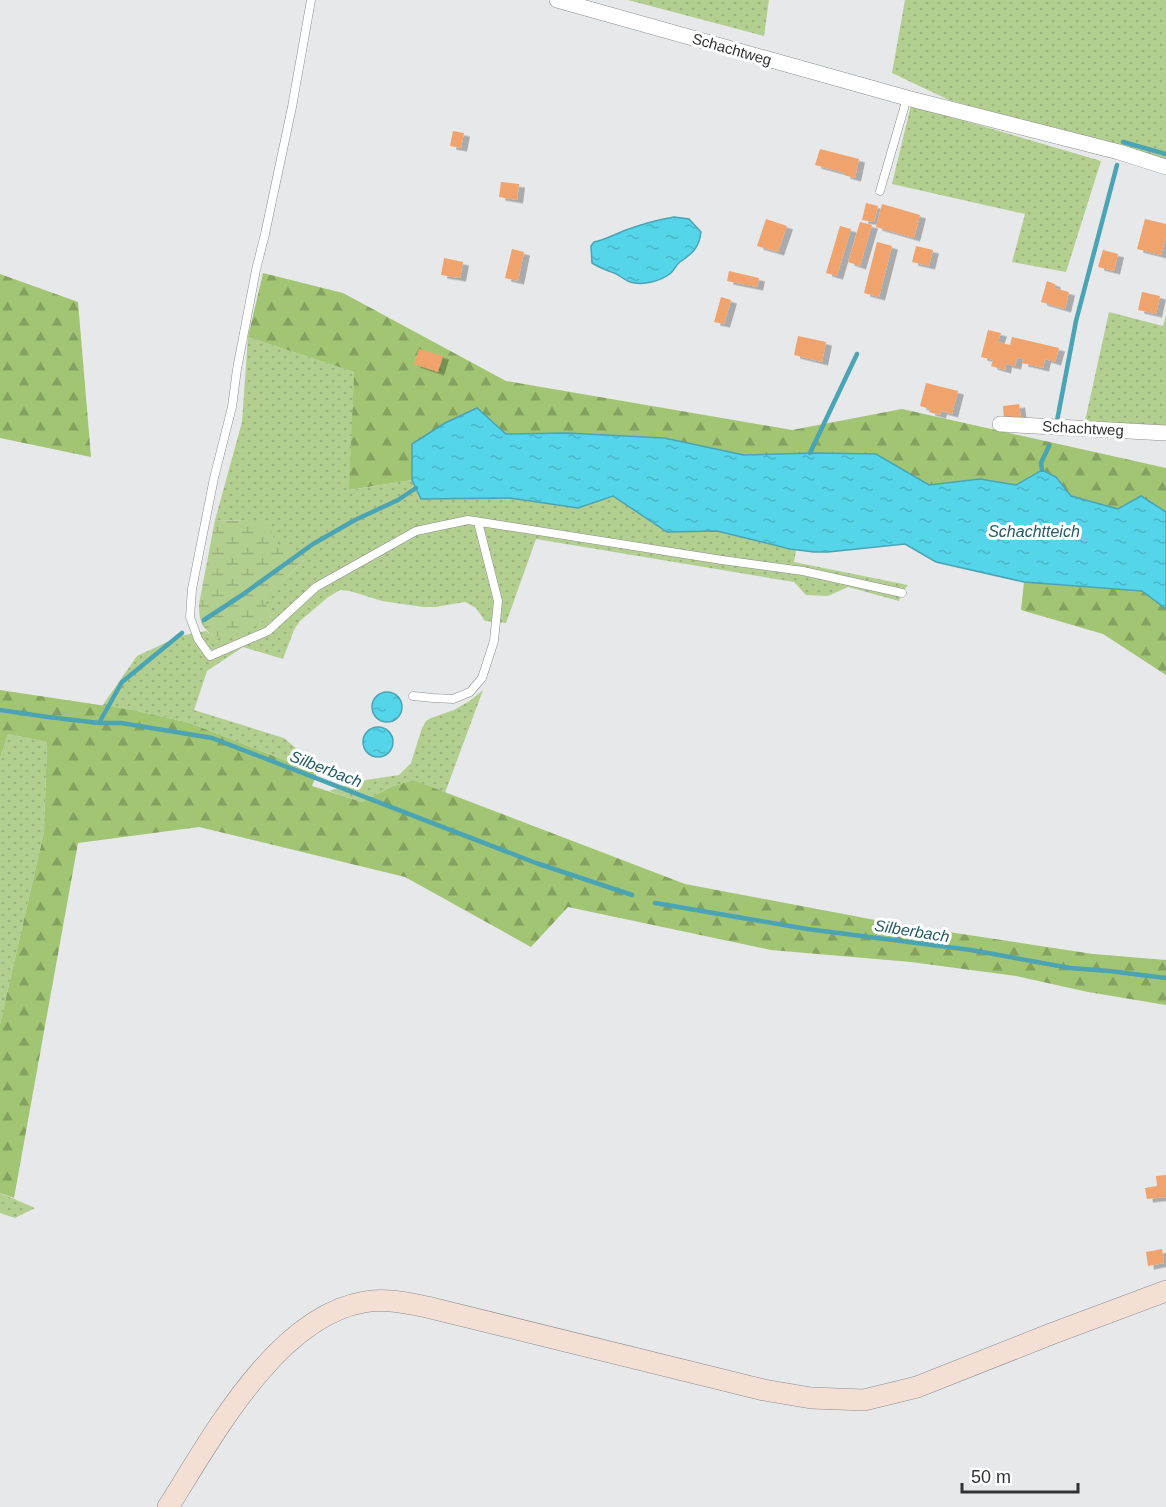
<svg xmlns="http://www.w3.org/2000/svg" width="1166" height="1507" viewBox="0 0 1166 1507" font-family="Arial,sans-serif">
<style>
.grass{fill:url(#grass-dots)}
.forest{fill:url(#forest-firs)}
.wetland{fill:url(#wetland-marsh)}
.water{fill:url(#water-ripples);stroke:#4aa4b3;stroke-width:1.5}
.lines{fill:none;stroke-linecap:round;stroke-linejoin:round}
.stream{stroke:#4aa4b3;stroke-width:4.5}
.building{fill:#f0a36c;filter:url(#shadow)}
.lane-casing{stroke:#8b8d8e;stroke-width:9}
.street-casing{stroke:#8b8d8e;stroke-width:16}
.secondary-casing{stroke:#8b8d8e;stroke-width:22}
.lane{stroke:#fff;stroke-width:8}
.street{stroke:#fff;stroke-width:15}
.secondary{stroke:#f4dfd5;stroke-width:21}
.labels{text-anchor:middle;dominant-baseline:central;stroke-width:6;stroke-linejoin:round;paint-order:stroke}
.street-label{font-size:15px;fill:#323334;stroke:#fff}
.water-label{font-size:16px;font-style:italic;fill:#265c65;stroke:#fff}
</style>
<defs>
<pattern id="grass-dots" width="8" height="8" patternUnits="userSpaceOnUse" patternTransform="scale(1.5)"><rect width="8" height="8" fill="#b3cf90"/><path d="M2 2h.1M6 6h.1" fill="none" stroke="#9ab27d" stroke-width="1.8" stroke-linecap="round"/></pattern>
<pattern id="forest-firs" width="22" height="20" patternUnits="userSpaceOnUse" patternTransform="scale(1.5)"><rect width="22" height="20" fill="#a2c573"/><path d="M5 1l3.5 6h-7zM16 11l3.5 6h-7z" fill="#85a15f"/></pattern>
<pattern id="wetland-marsh" width="20" height="14" patternUnits="userSpaceOnUse" patternTransform="scale(1.5)"><rect width="20" height="14" fill="#b3cf90"/><path d="M1 5h8M5 5V1M11 12h8M15 12V8" fill="none" stroke="#9ab27d"/></pattern>
<pattern id="water-ripples" width="26" height="14" patternUnits="userSpaceOnUse" patternTransform="scale(1.5)"><rect width="26" height="14" fill="#54d5ea"/><path d="M2 4q2-2 4 0t4 0M15 11q2-2 4 0t4 0" fill="none" stroke="#4ab7c9"/></pattern>
<filter id="shadow"><feDropShadow dx="6" dy="3.5" stdDeviation="0" flood-color="#0004"/></filter>
</defs>
<rect width="100%" height="100%" fill="#e6e8ea"/>
<path class="grass" d="M628,0h141l-5,36z
M905,0h261v161l-217,-61 -57,-27z
M911,105l190,56 -35,111 -54,-10 13,-48 -133,-30z
M1109,312l54,14 3,-11v111l-81,-5z
M248,337l106,35 -4,118 62,-10 10,18h88l68,10 35,-12 54,36 50,-1 79,19 -2,12 114,23 -6,8 -3,8 -51,-14 -20,9 -22,-1 -12,-13 -258,-43 -30,84 -21,-2 -9,-13 -11,-6 -30,5h-12l-41,-6 -32,-10 -10,-1 -13,8 -27,23 -6,9 -11,29 -40,-12 -36,24 -13,39 90,28 35,30 -2,5 -127,-50 -57,-13 -31,-4 35,-50 43,-20 26,-5 9,6 56,-19 -8,-22 24,-19 16,-16 -27,-15 -29,-25 -32,-1 27,-98z
M483,690l-38,103 -32,-13 -22,7 -29,15 -33,-11 30,-10 40,-6 12,-12 11,-35 4,-7 5,-3 23,-8 17,-10z
M8,734l39,8 -3,90 -44,192v-265z
M0,1193l35,15 -20,10 -15,-5z"/>
<path class="forest" d="M263,273l80,20 163,88 286,49 110,-21 264,59v44l-25,-15 -23,12 -47,-13 -15,-19 -40,8 -36,-6 -51,6 -54,-31 -60,-1 -71,2 -80,-17 -97,-5 -61,1 -29,-26 -32,15 -33,21v36l-63,10 5,-118 -106,-35z
M0,274l78,28 13,155 -91,-19z
M1024,582l118,9 24,18v66l-63,-41 -82,-24z
M0,690l133,20 57,13 127,50 -5,13 50,16 29,-15 22,-7 272,104 211,40 197,30 73,6v45l-78,-13 -72,-16 -105,-14 -140,-12 -203,-43 -37,40 -126,-70 -206,-50 -121,16 -64,355 -14,-5v-169l44,-192 3,-90 -39,-8 -8,25z"/>
<path class="wetland" d="M215,520l32,1 23,5 6,20 17,-1 10,16 -16,16 -23,19 7,23 -39,17 -17,1c-14,-9 -16,-17 -16,-33z"/>
<path class="water" d="M674,217l15,2 12,13c-2,16 -8,21 -21,30 -4,3 -5,7 -9,11 -10,8 -28,13 -41,9 -6,-2 -10,-7 -16,-9 -8,-3 -14,-5 -22,-10l-1,-17 3,-4c11,-2 21,-8 32,-12 16,-6 31,-10 48,-13z
M477,408l29,26 61,-1 97,5 80,17 71,-2 61,1 53,31 51,-6 36,6 26,-15 14,7 15,19 47,13 23,-13 25,16v97l-24,-18 -118,-9 -88,-20 -31,-18 -77,8h-14l-24,-3 -73,-18 -50,1 -54,-36 -35,12 -68,-10 -89,1 -9,-19v-36l33,-21z
M372 707a15 15 0 1 1 30 0a15 15 0 1 1-30 0Z
M363 742a15 15 0 1 1 30 0a15 15 0 1 1-30 0Z"/>
<g class="lines">
<path class="stream" d="M1123,142l43,12
M1057,421l19,-100 41,-156
M810,453l47,-99
M1042,470l-1,-7 8,-17
M204,620l38,-25 71,-51 42,-24 43,-20 18,-12
M0,710l48,7 51,6h22l91,15 324,125 96,32
M99,723l23,-41 60,-49
M655,903l152,26 164,21 99,18 39,3 57,7"/>
</g>
<path class="building" d="M453,131l11,2 -3,15 -11,-2z
M820,149l39,10 -4,19 -11,-3 1,-2 -30,-8z
M501,182l18,2 -2,16 -18,-3z
M866,203l12,3 -4,16 -12,-2z
M882,204l38,11 -6,23 -38,-11z
M766,219l21,7 -9,26 -21,-6z
M1145,219l21,5v13l-5,18 -24,-6z
M860,222l12,3 -12,41 -12,-4z
M840,226l11,3 -14,47 -11,-3z
M877,242l15,4 -13,51 -15,-4z
M916,246l17,4 -4,16 -17,-4z
M512,249l12,3 -6,29 -13,-3z
M1103,250l15,4 -4,17 -16,-4z
M444,258l19,4 -3,16 -19,-3z
M729,271l30,7 -2,9 -30,-6z
M1047,281l8,3 -1,4 15,4 -4,17 -24,-7z
M1142,292l18,4 -4,18 -18,-4z
M721,297l10,3 -7,24 -10,-2z
M988,330l13,3 -3,9 12,3 2,-8 47,11 -4,14 -10,-3 -2,9 -21,-5 1,-4 -6,-1 -2,8 -9,-2 -1,6 -14,-4 2,-6 -12,-3z
M798,336l28,6 -4,20 -28,-7z
M419,349l24,7 -5,16 -24,-8z
M926,383l32,8 -6,23 -11,-3 -1,4 -11,-3 1,-3 -10,-3z
M1019,404l2,14 -17,2 -1,-14z
M1166,1175v22l-19,2 -2,-11 12,-2 -1,-10z
M1162,1249l2,14 -16,3 -2,-14z"/>
<g class="lines">
<g class="lane-casing">
<path id="lane" d="M311,0l-19,107 -27,127 -9,36 -19,99 -5,38 -18,71 -22,111 -2,28 8,22 12,17 58,-25 48,-44 100,-56 52,-11 254,40 81,11 99,22
M880,191l27,-93
M413,696l20,2 20,1 17,-7 12,-14 12,-37 4,-40 -20,-79"/>
</g>
<g class="street-casing">
<path id="street" d="M557,0l350,98 212,54 47,15
M1000,424l166,9"/>
</g>
<g class="secondary-casing">
<path id="secondary" d="M168,1507c44,-69 108,-190 196,-205 21,-4 43,1 63,5l337,83 47,8 53,2 53,-13 134,-53 115,-43"/>
</g>
<use href="#lane" class="lane"/>
<use href="#street" class="street"/>
<use href="#secondary" class="secondary"/>
</g>
<g class="labels">
<g class="street-label">
<text transform="translate(732 49) rotate(16)">Schachtweg</text>
<text transform="translate(1083 428) rotate(3)">Schachtweg</text>
</g>
<g class="water-label">
<text x="1034" y="531">Schachtteich</text>
<text transform="translate(326 769) rotate(21)">Silberbach</text>
<text transform="translate(912 931) rotate(9)">Silberbach</text>
</g>
</g>
<path d="M962 1483v9h116v-9" fill="none" stroke="#323334" stroke-width="3"/>
<text x="971" y="1483" font-size="18" fill="#323334" stroke="#ffffff" stroke-width="4.5" paint-order="stroke">50 m</text>
</svg>
